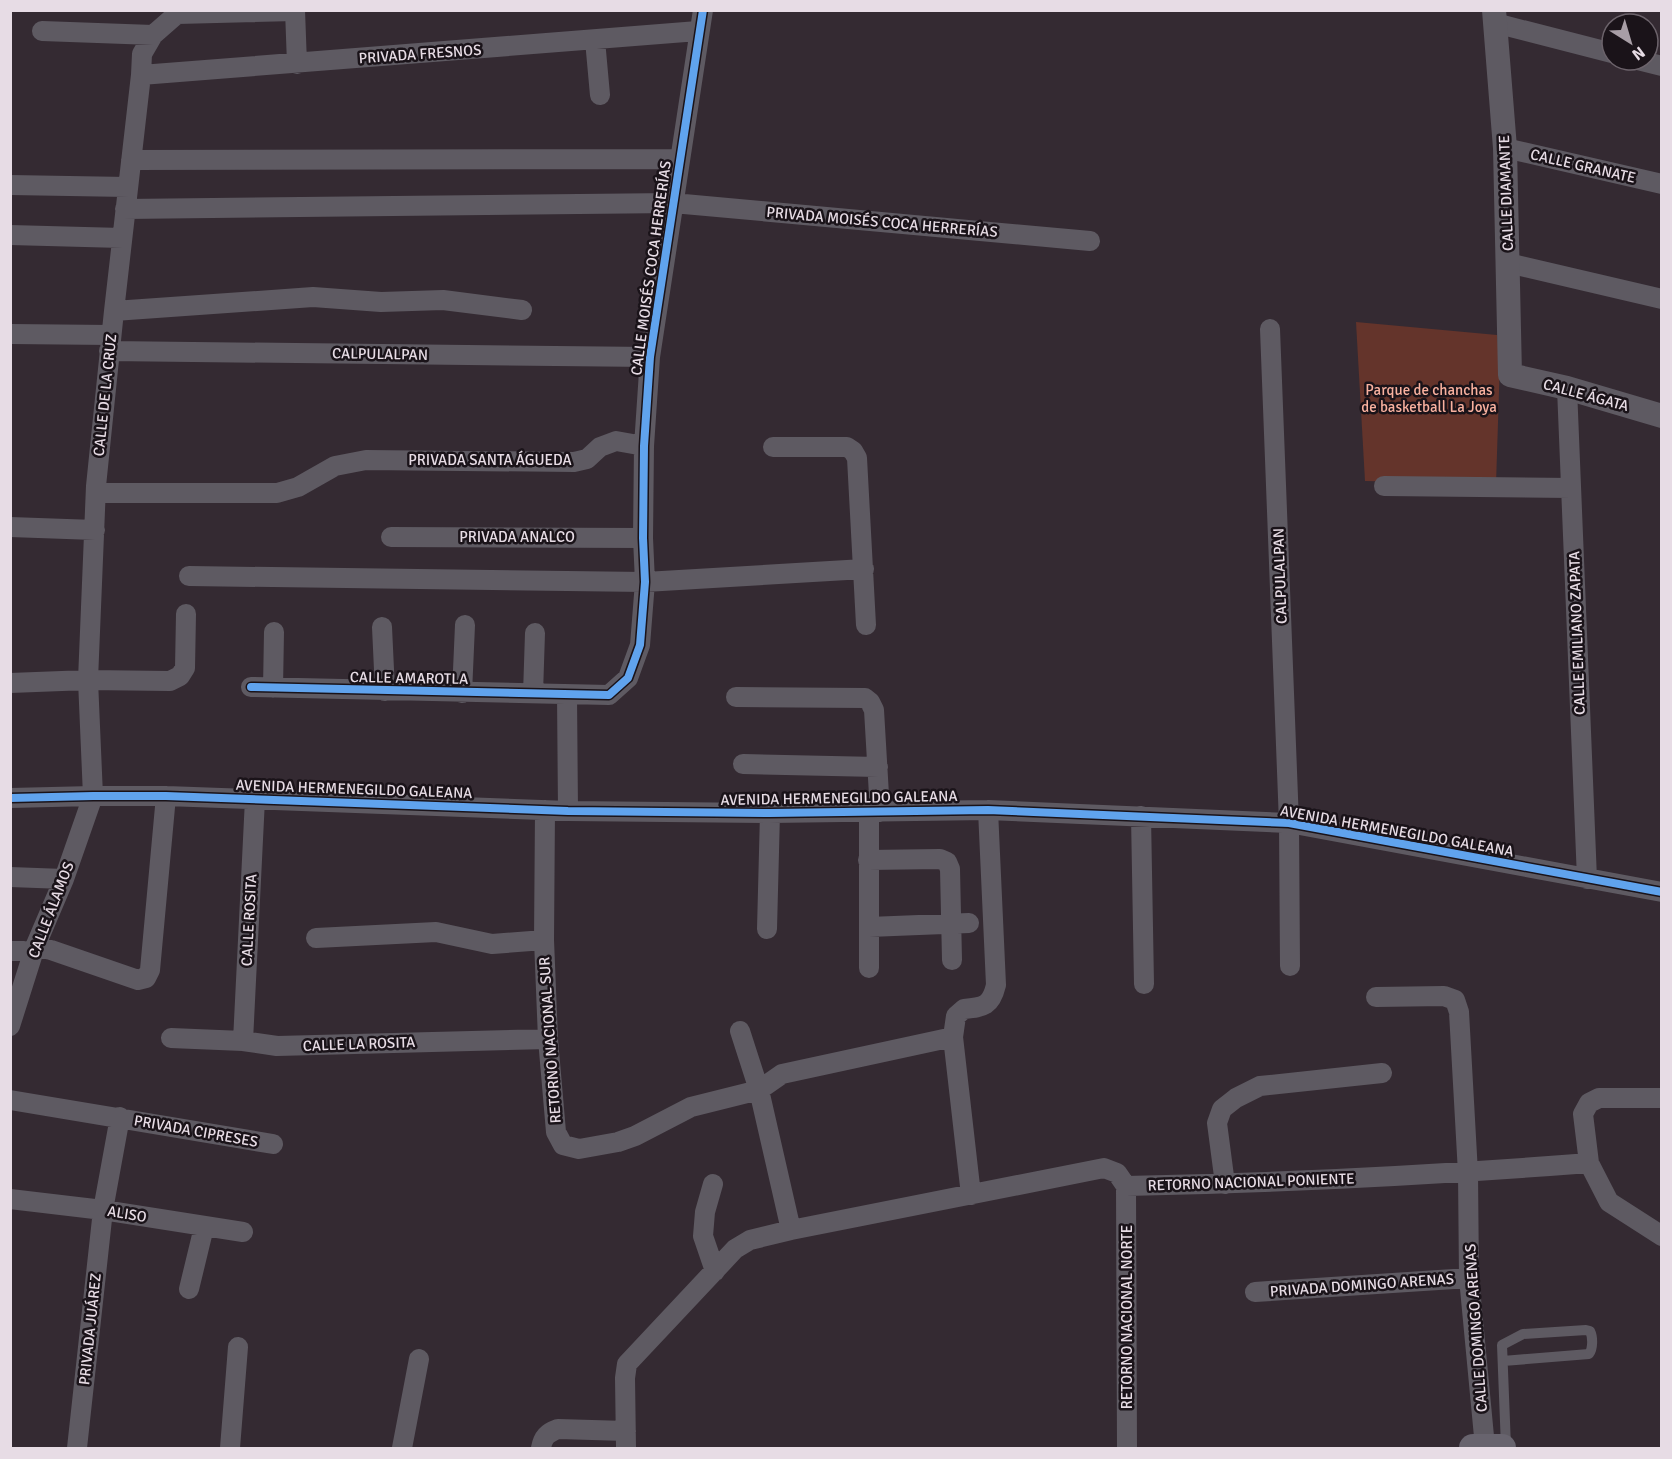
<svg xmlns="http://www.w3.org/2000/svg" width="1672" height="1459" viewBox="0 0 1672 1459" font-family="Signika,sans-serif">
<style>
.green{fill:#64342b}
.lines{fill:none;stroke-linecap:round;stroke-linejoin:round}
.service{stroke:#5e5a62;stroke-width:10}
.minor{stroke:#5e5a62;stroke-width:20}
.tertiary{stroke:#5e5a62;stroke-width:24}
.secondary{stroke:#68646e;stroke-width:28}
.cycleway-casing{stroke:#1a1319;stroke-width:11}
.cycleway{stroke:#60a3ed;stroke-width:8}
.labels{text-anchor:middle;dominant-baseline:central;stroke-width:5;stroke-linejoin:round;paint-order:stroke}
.street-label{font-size:15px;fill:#e7dce5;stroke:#1a1319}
.park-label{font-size:15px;fill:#f9b19f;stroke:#1a1319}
</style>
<rect width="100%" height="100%" fill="#342a32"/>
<path class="green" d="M1356,322l141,13 3,26 -4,123 -131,-3z"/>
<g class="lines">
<path class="service" d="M1503,1361l86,-7c4,-5 4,-17 1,-23l-4,-1 -63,4 -21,11 4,102"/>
<path class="minor" d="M295,10l2,54
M177,14l118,-3
M1495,23l117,30
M42,31l111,4
M595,40l5,55
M1638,60l24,6
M141,75l557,-44
M1505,148l157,36
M131,160l548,-1
M10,185l118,2
M125,209l548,-6 417,38
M10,235l112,3
M1508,263l154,36
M114,311l199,-14 68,5 62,-2 79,10
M1270,329l19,494 1,143
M10,334l101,1
M109,351l541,6
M1567,388l20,491
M773,447h74l6,4 4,7 9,167
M1384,486l187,2
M96,493h181l21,-6 37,-21 31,-6 208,2 13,-3 13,-12 16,-6 28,5
M10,527l85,3
M391,537l252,1
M189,576l456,6 219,-13
M382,627l3,64
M10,683l78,-3 82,1 10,-5 5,-8 1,-54
M251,687l358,8 19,-17 12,-33 5,-63 -2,-44 1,-92 6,-89 53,-347
M273,688l1,-56
M462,693l3,-68
M533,694l2,-61
M567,695l1,116
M736,697l129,1 5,4 4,8 6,102
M743,764l135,3
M10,798l83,-2h73l402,15 202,2 218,-3 301,13 373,69
M545,810l-1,130 4,99 8,93 7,13 16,4 39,-7 17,-6 56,-29 68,-17 23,-16 171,-37
M1141,816l3,168
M868,860l72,-1 7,3 3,7 2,91
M10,877l54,2
M869,927l100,-4
M767,929l3,-116
M316,938l120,-6 56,12 52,-4
M35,947l16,3 87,30 8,-2 4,-8 16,-174
M10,951h14
M869,968v-156
M1376,997l68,-1 11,4 4,12 9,161 1,105 16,169
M10,1026l25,-79 29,-68 29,-83 -5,-116 8,-194 18,-175 27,-236 1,-21 11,-19 24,-21 1,-4
M740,1031l19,59 32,140
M171,1038l72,3 34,5 271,-7
M243,1041l12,-242
M1662,1098h-63l-10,5 -6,11 6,49 20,39 53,34
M10,1100l263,44
M713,1184l-8,28 -2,24 12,35
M1225,1184l-8,-61 5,-14 14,-11 24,-12 122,-13
M1126,1186c155,-3 309,-11 463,-23
M1126,1186l1,262
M971,1195l-18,-158 3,-21 8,-7c20,-2 27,-3 32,-24l-8,-175
M10,1199l93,11 140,22
M189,1289l15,-62
M1255,1292l214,-14
M77,1448l26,-238 17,-93
M230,1448l8,-101
M402,1448l17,-89
M541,1448c2,-11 6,-15 17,-19l68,2
M626,1448l-1,-70 2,-14 108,-115 15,-9 41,-10 313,-62 13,5 9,13"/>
<path class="tertiary" d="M1494,10l11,138 5,227 57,13 95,28"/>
<path class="secondary" d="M1473,1448h29"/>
<g class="cycleway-casing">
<path id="cycleway" d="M251,687l358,8 19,-17 12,-33 5,-63 -2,-44 1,-92 6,-89 53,-347
M10,798l83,-2h73l402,15 202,2 218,-3 301,13 373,69"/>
</g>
<use href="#cycleway" class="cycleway"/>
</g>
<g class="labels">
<g class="street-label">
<text transform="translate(420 54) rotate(-4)">PRIVADA FRESNOS</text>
<text transform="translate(1583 166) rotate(13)">CALLE GRANATE</text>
<text transform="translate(1506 193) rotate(-92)">CALLE DIAMANTE</text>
<text transform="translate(882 222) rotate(5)">PRIVADA MOISÉS COCA HERRERÍAS</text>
<text transform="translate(651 268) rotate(-82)">CALLE MOISÉS COCA HERRERÍAS</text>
<text transform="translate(380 354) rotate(1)">CALPULALPAN</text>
<text transform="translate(105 395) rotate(-84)">CALLE DE LA CRUZ</text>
<text transform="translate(1586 395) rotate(15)">CALLE ÁGATA</text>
<text x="490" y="460">PRIVADA SANTA ÁGUEDA</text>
<text x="517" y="537">PRIVADA ANALCO</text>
<text transform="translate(1280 576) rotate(-92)">CALPULALPAN</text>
<text transform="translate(1577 633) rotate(-92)">CALLE EMILIANO ZAPATA</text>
<text transform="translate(409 678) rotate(1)">CALLE AMAROTLA</text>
<text transform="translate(354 789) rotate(2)">AVENIDA HERMENEGILDO GALEANA</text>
<text transform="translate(839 798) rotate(-1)">AVENIDA HERMENEGILDO GALEANA</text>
<text transform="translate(1397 831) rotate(10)">AVENIDA HERMENEGILDO GALEANA</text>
<text transform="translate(51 910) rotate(-69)">CALLE ÁLAMOS</text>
<text transform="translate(249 920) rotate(-87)">CALLE ROSITA</text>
<text transform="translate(550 1040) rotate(-94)">RETORNO NACIONAL SUR</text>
<text transform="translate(359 1044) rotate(-2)">CALLE LA ROSITA</text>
<text transform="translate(196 1131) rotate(10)">PRIVADA CIPRESES</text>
<text transform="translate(1251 1182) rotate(-2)">RETORNO NACIONAL PONIENTE</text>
<text transform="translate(127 1214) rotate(9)">ALISO</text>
<text transform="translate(1362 1285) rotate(-4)">PRIVADA DOMINGO ARENAS</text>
<text transform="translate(1127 1317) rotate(-90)">RETORNO NACIONAL NORTE</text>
<text transform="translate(1476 1328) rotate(-94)">CALLE DOMINGO ARENAS</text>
<text transform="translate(90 1329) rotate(-84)">PRIVADA JUÁREZ</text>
</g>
<g class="park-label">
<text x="1429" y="390">Parque de chanchas<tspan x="1429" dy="17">de basketball La Joya</tspan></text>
</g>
</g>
<rect width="1672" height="1459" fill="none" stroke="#e7dce5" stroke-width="24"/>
<g transform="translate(1630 42) rotate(143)"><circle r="28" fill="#1a1319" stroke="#6c636b" stroke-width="1.5"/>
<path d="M0-4.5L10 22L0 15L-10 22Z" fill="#a89ea6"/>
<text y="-9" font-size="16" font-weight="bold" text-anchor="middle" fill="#e7dce5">N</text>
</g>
</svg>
